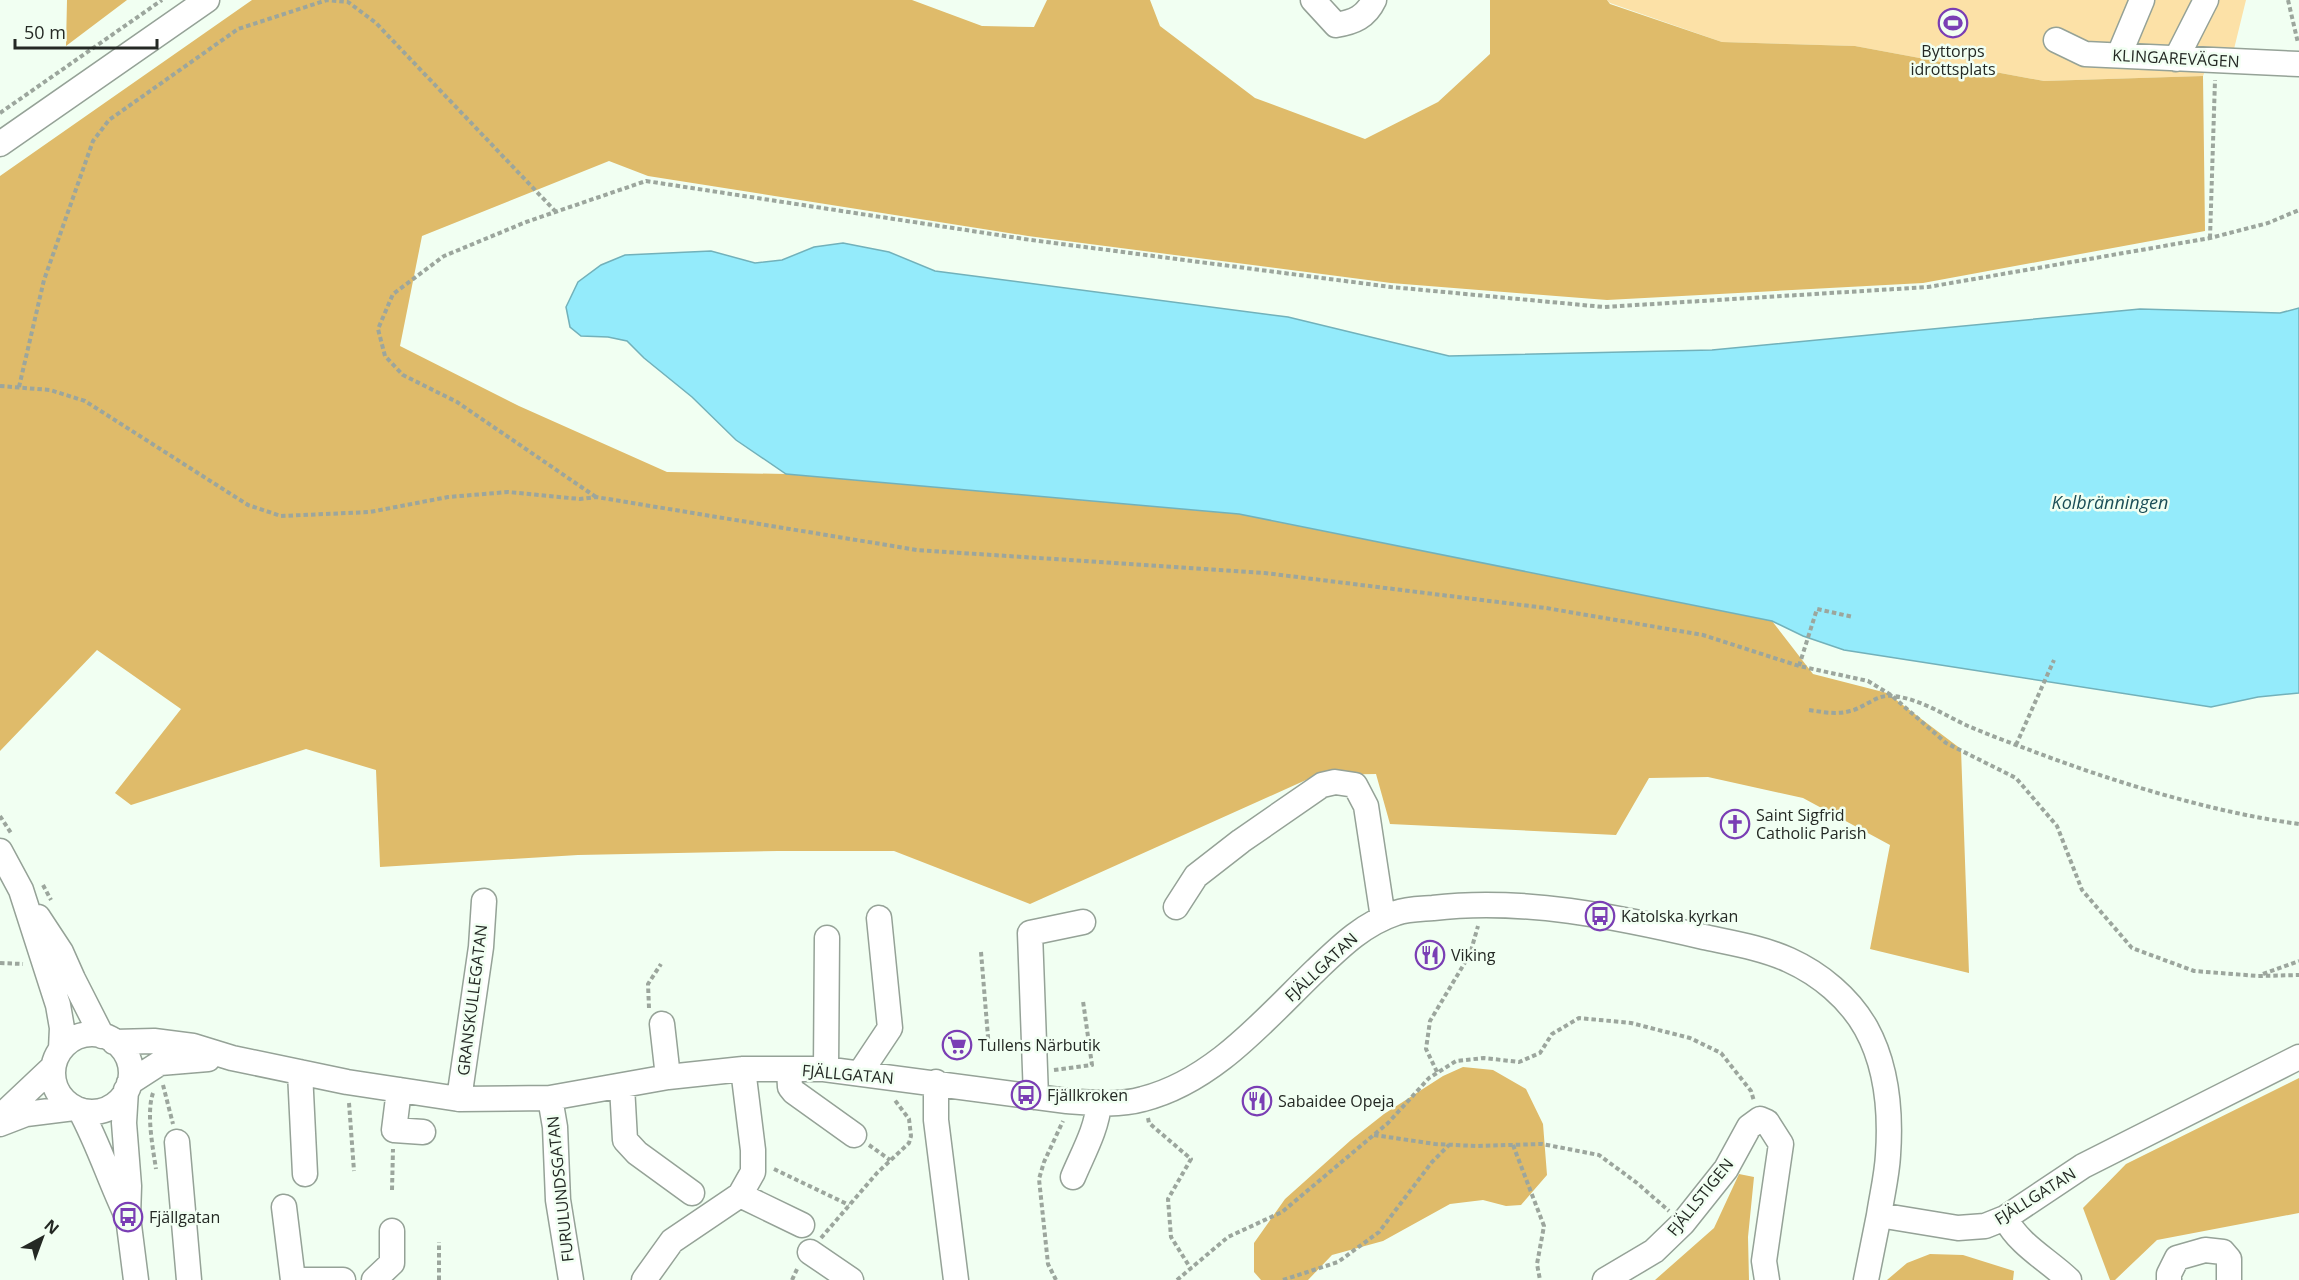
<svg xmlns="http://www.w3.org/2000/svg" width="2299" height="1280" viewBox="0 0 2299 1280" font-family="'Open Sans',sans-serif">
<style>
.green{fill:#fce1a7}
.forest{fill:#dfbb6a}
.water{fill:#94ebfb;stroke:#72b1ba;stroke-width:1.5}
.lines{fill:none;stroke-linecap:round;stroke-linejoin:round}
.minor-casing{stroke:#95a297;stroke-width:27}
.path{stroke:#9ca69d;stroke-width:4;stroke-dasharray:4.5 3;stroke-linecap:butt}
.minor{stroke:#fff;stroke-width:24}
.labels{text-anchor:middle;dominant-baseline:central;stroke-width:5;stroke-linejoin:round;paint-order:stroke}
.poi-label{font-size:16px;fill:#242924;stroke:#f1fff2;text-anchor:start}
.street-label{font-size:16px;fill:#242924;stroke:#f1fff2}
.water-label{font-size:18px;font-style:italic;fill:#1b4e57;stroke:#f1fff2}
</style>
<rect width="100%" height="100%" fill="#f1fff2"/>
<path class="green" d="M1607,0h639l-12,49h-20l-11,27 -159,5 -189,-35 -133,-4 -112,-39z"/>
<path class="forest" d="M67,0h60l-61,46z
M252,0h660l70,26 52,1 13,-27h103l10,26 95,72 110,41 73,-37 52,-48v-54h117l3,4 112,38 133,4 189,35 159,-5 2,155 -282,52 -316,17 -216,-17 -363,-47 -380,-60 -39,-15 -187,75 -22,110 119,60 148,66 119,2 453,40 533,107 41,53 74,19 74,56 8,224 -99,-24 20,-104 -87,-47 -95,-21 -59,1 -33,57 -226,-11 -14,-50 -59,1 -287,129 -136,-53h-116l-200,4 -198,12 -4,-97 -70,-21 -175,56 -16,-12 66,-84 -84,-59 -97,101v-575z
M1463,1067l30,3 33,19 17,35 4,51 -26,30 -15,1 -23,-6 -33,4 -67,37 -51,14 -24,25h-47l-7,-8v-29l31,-44 66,-59 33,-26 59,-38z
M2299,1078v135l-142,27 -42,40h-5l-27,-72 43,-44z
M1739,1174l15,3 -6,60 1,43h-94l59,-52z
M1930,1254l33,1 51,16 -1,9h-126l20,-17z"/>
<path class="water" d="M843,243l46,9 46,19 353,46 161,39 263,-6 428,-41 140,4 19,-5v385l-41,4 -47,10 -367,-57 -41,-14 -31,-15 -533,-107 -453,-40 -50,-34 -44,-43 -48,-39 -17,-17 -19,-4 -27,-1 -11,-9 -4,-20 12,-25 23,-17 24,-10 86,-4 44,12 27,-3 32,-13z"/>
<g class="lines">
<g class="minor-casing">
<path id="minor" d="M1313,0l23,25c18,-3 30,-8 38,-25
M2056,40l29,14 214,10
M2119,55l23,-55
M2176,59l30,-59
M0,144l207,-144
M0,851l21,39 37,115 4,23 -1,21
M1176,907l20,-31 45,-35 81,-56 13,-3 20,3 11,21 17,112
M38,917l23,35 12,27 29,57
M662,1024l6,53
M53 1073a39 39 0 1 1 78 0a39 39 0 1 1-78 0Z
M114,1042l40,-1 39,5 39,12 115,24 112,17 91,-1 118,-21 75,-8h81l243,32c25,2 51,5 76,-2 71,-18 122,-80 173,-129 24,-23 47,-46 80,-57 11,-4 25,-4 37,-5 89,-11 185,9 271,29 28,6 59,11 85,23 31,14 60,38 77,68 21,38 25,84 22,127 -1,20 -6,40 -9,60l79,13 27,-2 20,-8 78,-52 216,-109
M789,1069l1,18 4,5 60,43
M826,1069l1,-131
M300,1072l5,102
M860,1073l30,-45 -11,-110
M936,1082v38l20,160
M129,1083l31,-20 48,-4
M622,1086l3,54 12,13 55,40
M126,1090l-2,33 5,63 -1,31 8,63
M399,1090l-5,40 29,2
M1036,1097l-6,-164 53,-11
M550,1098l5,29 3,73 13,80
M459,1099l22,-152 3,-46
M80,1110c18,33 29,68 45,102
M0,1117l53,-50
M0,1124l26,-10 48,-6
M177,1142l12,138
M1073,1177c10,-24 24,-48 26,-74
M740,1195l62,30
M284,1207l9,73
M2005,1218c15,28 42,41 64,62
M810,1252l41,28
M299,1280h44
M374,1280l18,-17v-32
M644,1280l28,-39 68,-46 13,-23v-22l-10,-81
M1605,1280l49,-29 29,-28 43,-54 23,-42 11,-8 7,3 14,22 -17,117 3,19
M1866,1280l13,-65
M2169,1280v-6l8,-16 28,-8 18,2 6,7v21"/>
</g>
<path class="path" d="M2288,0l10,43
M0,113l162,-113
M2210,238l5,-158
M0,386l50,4 35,11 163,104 33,11 89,-4 78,-15 60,-5 72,7 16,-2 321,53 348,23 281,35 157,27 96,31 69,15 23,14 55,48 70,35 41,48 25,64 50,58 62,23 64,5 41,-1
M19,387l25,-107 49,-139 16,-21 129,-91 89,-29 21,2 28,21 180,189
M596,497l-139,-95 -54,-27 -18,-19 -7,-27 15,-35 51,-38 82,-34 120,-41 385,59 360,47 213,20 324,-20 282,-49 58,-15 31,-13
M1799,666l18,-57 36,8
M1809,710c14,2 27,5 41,1 14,-3 27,-17 42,-15 27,2 52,19 76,30 19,8 40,16 59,23 84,32 183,63 272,75
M2016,745l38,-85
M0,816l11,17
M43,885l8,15
M981,952l8,97 27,1
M0,963l23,1
M2263,974l36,-13
M649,1008l-1,-24 13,-20
M1054,1070l38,-5 -9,-64
M1437,1072l-11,-23 4,-28 40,-67 8,-28
M163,1085l10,39
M153,1093c-7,20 0,56 3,76
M349,1103l5,68
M1148,1118l1,5 42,36 -23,40 3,38 20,32
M1374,1135l61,9 41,2 66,-2 57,11 38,28 32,28
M869,1145l21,15
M1513,1145l31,81 -7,38 3,16
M774,1169l75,36
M392,1190l1,-41
M150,1214l14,-2
M821,1238l56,-65 32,-30 2,-7 -2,-17 -15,-20
M439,1280v-38
M792,1280l6,-13
M1056,1280l-8,-16 -9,-85 5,-17 19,-41
M1177,1280l51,-43 54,-25 106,-89 41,-45 27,-17 28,-3 35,4 21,-9 12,-19 27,-16 52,5 59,15 31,15 30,38 3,10
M1283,1280l55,-18 41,-30 53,-70 17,-17"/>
<use href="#minor" class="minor"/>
</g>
<defs>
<g id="stadium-ring" transform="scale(1.5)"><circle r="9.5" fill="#f1fff2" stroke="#7a3eb4" stroke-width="1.5"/><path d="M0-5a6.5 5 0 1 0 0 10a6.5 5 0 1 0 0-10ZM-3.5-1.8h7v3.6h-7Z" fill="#7a3eb4"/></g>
<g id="church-ring" transform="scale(1.5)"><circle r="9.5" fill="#f1fff2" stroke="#7a3eb4" stroke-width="1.5"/><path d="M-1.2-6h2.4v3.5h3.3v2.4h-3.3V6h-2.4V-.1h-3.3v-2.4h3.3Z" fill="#7a3eb4"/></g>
<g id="bus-ring" transform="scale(1.5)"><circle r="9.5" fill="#f1fff2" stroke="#7a3eb4" stroke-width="1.5"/><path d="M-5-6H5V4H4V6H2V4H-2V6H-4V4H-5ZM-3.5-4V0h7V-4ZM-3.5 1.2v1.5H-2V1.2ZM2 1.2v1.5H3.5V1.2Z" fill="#7a3eb4"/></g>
<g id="restaurant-ring" transform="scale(1.5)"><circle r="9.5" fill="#f1fff2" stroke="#7a3eb4" stroke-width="1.5"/><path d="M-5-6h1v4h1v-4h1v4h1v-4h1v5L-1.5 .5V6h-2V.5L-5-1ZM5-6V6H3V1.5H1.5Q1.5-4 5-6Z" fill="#7a3eb4"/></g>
<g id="supermarket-ring" transform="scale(1.5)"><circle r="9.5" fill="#f1fff2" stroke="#7a3eb4" stroke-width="1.5"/><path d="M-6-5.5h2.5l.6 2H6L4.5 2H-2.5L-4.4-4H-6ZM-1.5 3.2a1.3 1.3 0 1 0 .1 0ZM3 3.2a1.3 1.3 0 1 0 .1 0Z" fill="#7a3eb4"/></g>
</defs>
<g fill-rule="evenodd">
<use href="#stadium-ring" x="1953" y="23"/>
<use href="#church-ring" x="1735" y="824"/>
<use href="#bus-ring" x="1600" y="916"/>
<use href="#restaurant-ring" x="1430" y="955"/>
<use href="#supermarket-ring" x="957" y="1045"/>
<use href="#bus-ring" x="1026" y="1095"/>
<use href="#restaurant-ring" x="1257" y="1101"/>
<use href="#bus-ring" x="128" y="1217"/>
</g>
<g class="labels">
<g class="poi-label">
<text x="1953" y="51" text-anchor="middle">Byttorps<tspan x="1953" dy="18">idrottsplats</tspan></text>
<text x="1756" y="815">Saint Sigfrid<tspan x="1756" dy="18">Catholic Parish</tspan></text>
<text x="1621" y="916">Katolska kyrkan</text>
<text x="1451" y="955">Viking</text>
<text x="978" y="1045">Tullens Närbutik</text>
<text x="1047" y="1095">Fjällkroken</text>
<text x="1278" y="1101">Sabaidee Opeja</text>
<text x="149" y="1217">Fjällgatan</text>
</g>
<g class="street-label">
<text transform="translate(2176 58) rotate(3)">KLINGAREVÄGEN</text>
<text transform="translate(1321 967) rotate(-43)">FJÄLLGATAN</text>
<text transform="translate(472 1000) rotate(-83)">GRANSKULLEGATAN</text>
<text transform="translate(848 1074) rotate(5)">FJÄLLGATAN</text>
<text transform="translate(560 1189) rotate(-96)">FURULUNDSGATAN</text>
<text transform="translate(2035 1196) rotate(-32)">FJÄLLGATAN</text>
<text transform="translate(1700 1197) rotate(-51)">FJÄLLSTIGEN</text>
</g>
<g class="water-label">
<text x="2110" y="502">Kolbränningen</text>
</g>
</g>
<g transform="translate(42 1238) rotate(41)" stroke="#f1fff2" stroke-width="4.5" paint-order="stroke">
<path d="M0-4.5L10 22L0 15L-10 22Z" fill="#242924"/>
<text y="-9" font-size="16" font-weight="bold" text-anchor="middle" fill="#242924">N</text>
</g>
<path d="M15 39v9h142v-9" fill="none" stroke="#242924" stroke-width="3"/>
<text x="24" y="39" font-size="18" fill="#242924" stroke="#f1fff2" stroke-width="4.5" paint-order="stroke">50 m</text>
</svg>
